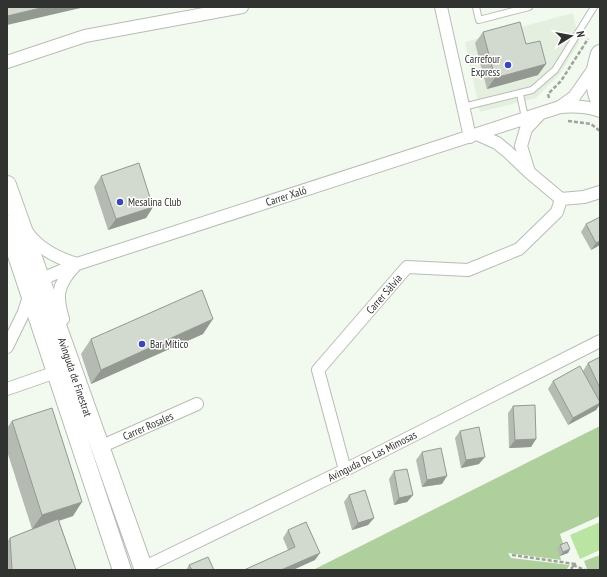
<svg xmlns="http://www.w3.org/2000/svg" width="607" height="577" viewBox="0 0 607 577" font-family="'PT Sans Narrow',sans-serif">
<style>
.built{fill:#e4efdf}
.green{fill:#afcf9d}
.water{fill:#b9e4a1}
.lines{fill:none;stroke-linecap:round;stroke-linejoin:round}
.service-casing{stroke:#b7bdb4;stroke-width:8}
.minor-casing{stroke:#b7bdb4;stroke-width:14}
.secondary-casing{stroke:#b7bdb4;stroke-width:20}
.path{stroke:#9ea49c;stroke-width:2.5;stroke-dasharray:4 2;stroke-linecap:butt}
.service{stroke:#fff;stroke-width:6}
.minor{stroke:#fff;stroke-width:12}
.secondary{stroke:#fff;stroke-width:18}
.wall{fill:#b5bbb2}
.shaded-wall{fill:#939891}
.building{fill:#d2d9cf;stroke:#939891}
.poi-dot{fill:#3847ba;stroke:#fff;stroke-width:1.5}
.labels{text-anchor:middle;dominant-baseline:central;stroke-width:3;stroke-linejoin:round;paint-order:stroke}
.poi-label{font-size:11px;fill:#30332f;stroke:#fff;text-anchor:start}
.street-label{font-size:11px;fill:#30332f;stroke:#fff}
</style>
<rect width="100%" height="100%" fill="#f2f9ef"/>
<path class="built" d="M573,13l6,30 -19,31 -24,24 -56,14 -15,-70z"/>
<path class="green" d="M600,426v90l-40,18 4,12 -4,10 1,4 -53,-7 3,5 59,7 -4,5h-253z
M600,555v15l-13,-1 -3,-8z"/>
<path class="water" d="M600,522v28l-20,9 -10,-24z"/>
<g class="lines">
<g class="service-casing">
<path id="service" d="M476,7l3,13 50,-13
M520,94l5,24
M463,107l69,-17 23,-20 39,-63"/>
</g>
<g class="minor-casing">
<path id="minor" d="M441,7l29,130
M7,62l78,-26 157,-29
M560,107l14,-10 21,-30
M477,134l20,9 11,9 22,21 31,26 23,-2 16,-5
M529,172l-8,-26 5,-17 13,-14
M27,232c12,17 30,26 50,32
M63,319c-7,-23 -6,-34 11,-52
M7,347l17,-35 6,-19 5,-6 14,-11 28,-12 483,-157c14,-1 27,-1 40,4
M7,389l49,-17h7
M100,447l97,-43
M345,470l-27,-100 89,-103 61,3 51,-21 38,-37 4,-13
M143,568l202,-98 255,-129"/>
</g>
<g class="secondary-casing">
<path id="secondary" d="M600,54c-5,15 -7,32 0,47
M7,185l137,385
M7,225l115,345"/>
</g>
<path class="path" d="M549,98l-1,-4 13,-13 27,-42
M568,121l23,3 9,7
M512,555l63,9 -5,6
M573,565l12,5"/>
<use href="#service" class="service"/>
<use href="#minor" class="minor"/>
<use href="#secondary" class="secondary"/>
</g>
<path class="wall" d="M483,32l43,12 12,31 -51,14 -12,-46z
M101,176l52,31 -7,11 -38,12 -14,-43z
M600,217v28l-9,5 -10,-18 5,-8z
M203,334l-112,50 -10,-30 10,-15z
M600,357v48l-4,5 -28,15 -20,-36 5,-8 30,-10 5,-8z
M513,406l23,33 -5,8 -22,1 -1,-35z
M12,421l61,95 -14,5 17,49h-69v-28l3,-4 22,-9 -25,-78v-23z
M460,431l19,33 -18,4 -6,-30z
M422,452l20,32 -20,3 -6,-27z
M394,471l19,24 -6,7 -13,3 -5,-26z
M349,495l25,23 -6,7 -16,5 -8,-28z
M288,530l27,30 -27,-10 -5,-12z
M560,545l10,4 -2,4 -8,3 -3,-7z
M189,565l25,5h-28z"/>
<path class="shaded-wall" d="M45,7h40l-78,18v-9z
M546,64l-8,11 -51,14 8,-11z
M153,207l-7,11 -38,12 8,-11z
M600,241v4l-9,5 5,-7z
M213,319l-10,15 -112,50 10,-14z
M600,403l-4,7 -28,15 5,-7z
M536,439l-5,8 -22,1 6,-8z
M485,457l-6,7 -18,4 5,-8z
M447,476l-5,8 -20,3 5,-7z
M413,495l-6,7 -13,3 5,-7z
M82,502l-9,14 -41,13 10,-14z
M374,518l-6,7 -16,5 6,-7z
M570,549l-2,4 -8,3 3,-4z
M320,553l-5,7 -22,10h-12z"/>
<path class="building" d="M7,7h38l-38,9z
M520,22l6,22 14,-3 6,23 -51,14 -12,-46z
M139,163l14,44 -37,12 -15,-43z
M600,217v24l-4,2 -10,-19z
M202,290l11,29 -112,51 -10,-31z
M600,357v31l-12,-25z
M580,366l20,36v1l-27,15 -20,-37z
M535,405l1,34 -21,1 -2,-34z
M52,408l30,94 -40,13 -30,-94z
M479,427l6,30 -19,3 -6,-29z
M441,448l6,28 -20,4 -5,-28z
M407,469l6,26 -14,3 -5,-27z
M365,490l9,28 -16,5 -9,-28z
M58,519l18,51h-64l-2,-32z
M306,522l14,31 -39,17h-37l51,-23 -7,-17z
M567,542l3,7 -7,3 -3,-7z
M208,557l6,13h-22l-3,-5z"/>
<g class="poi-dot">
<circle cx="508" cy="65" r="4"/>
<circle cx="120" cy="202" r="4"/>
<circle cx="142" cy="344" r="4"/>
</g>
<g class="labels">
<g class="poi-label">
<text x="500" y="59" text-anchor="end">Carrefour<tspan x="500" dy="13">Express</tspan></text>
<text x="128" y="202">Mesalina Club</text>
<text x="150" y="344">Bar Mítico</text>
</g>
<g class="street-label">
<text transform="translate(286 196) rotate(-18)">Carrer Xaló</text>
<text transform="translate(384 294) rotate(-49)">Carrer Sàlvia</text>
<text transform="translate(75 377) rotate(71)">Avinguda de Finestrat</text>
<text transform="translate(148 426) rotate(-24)">Carrer Rosales</text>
<text transform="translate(372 456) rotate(-27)">Avinguda De Las Mimosas</text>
</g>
</g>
<rect width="607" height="577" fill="none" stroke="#30332f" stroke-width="16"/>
<g transform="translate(571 36) rotate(79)" stroke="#ffffff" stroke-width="3" paint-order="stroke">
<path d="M0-3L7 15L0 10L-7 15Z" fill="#30332f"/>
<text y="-6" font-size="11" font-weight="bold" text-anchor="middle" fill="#30332f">N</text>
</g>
</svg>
